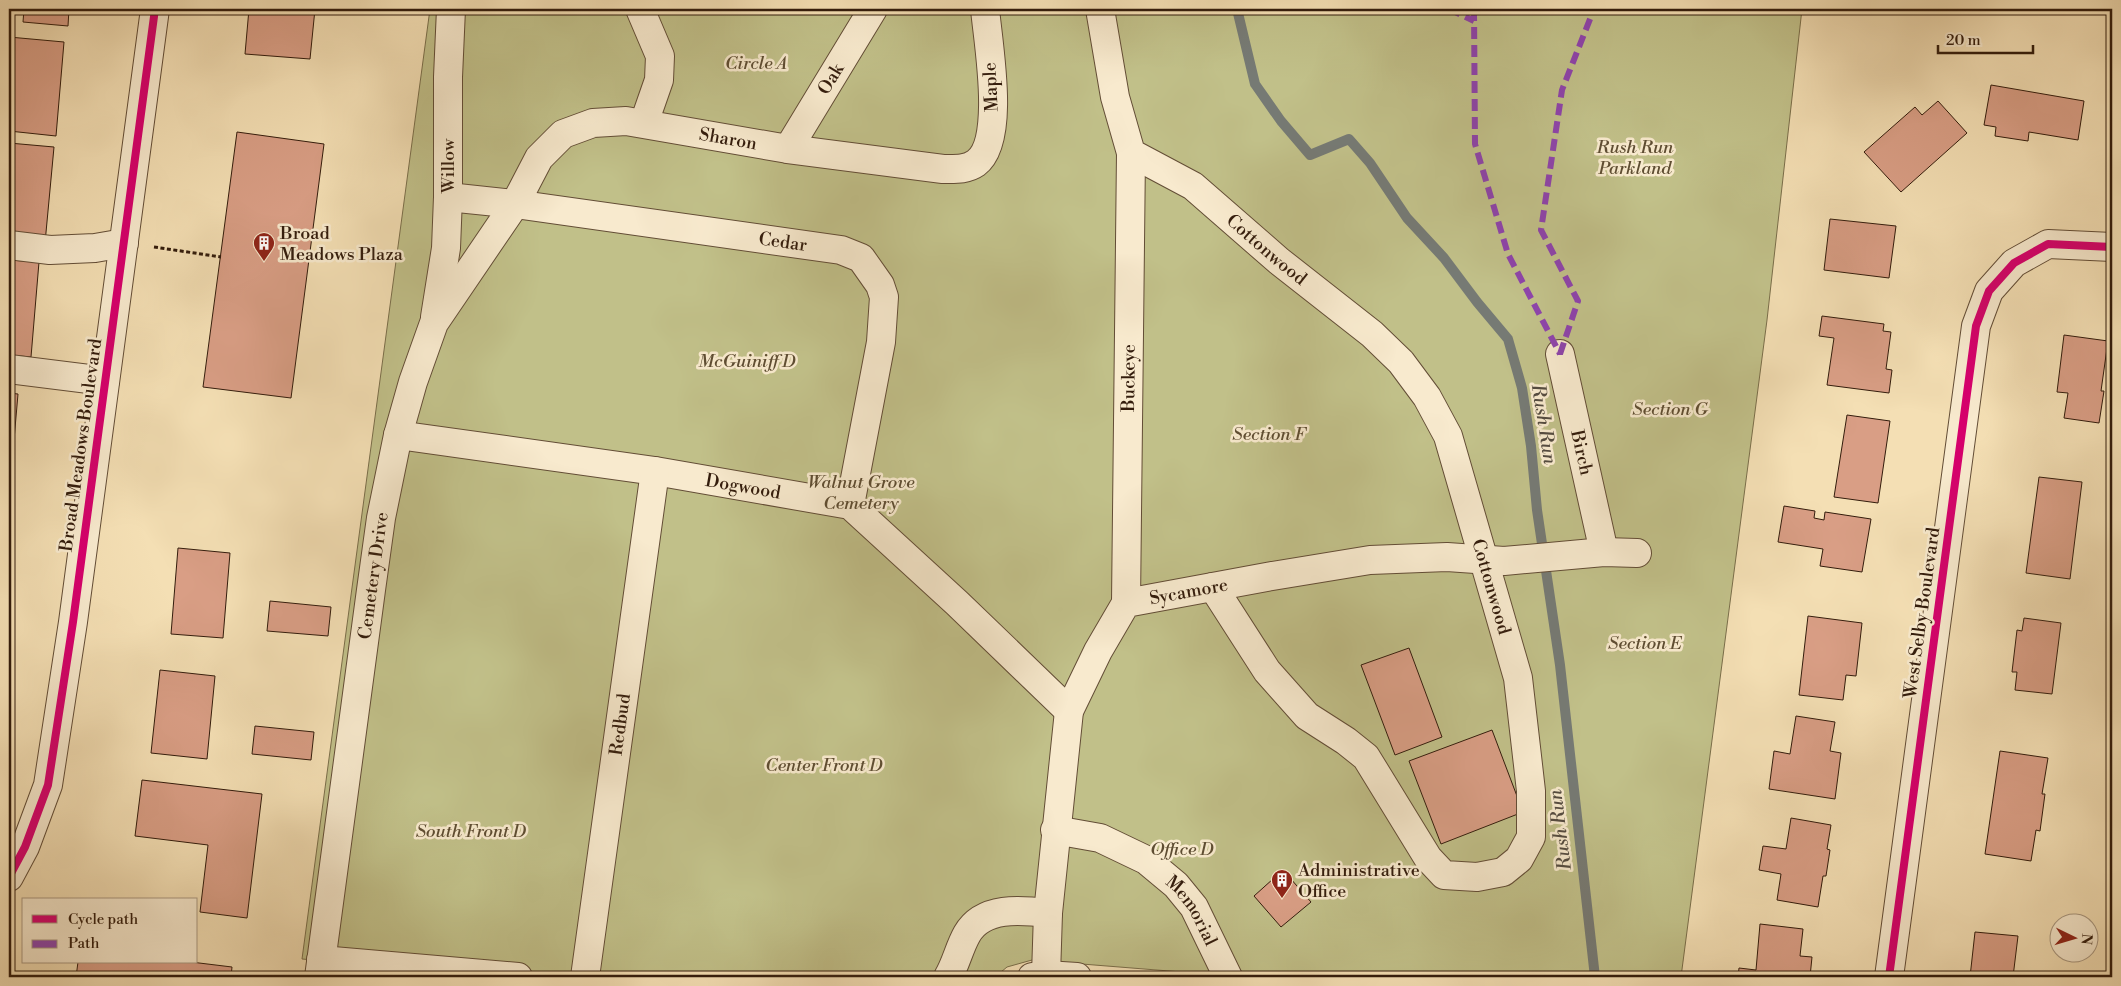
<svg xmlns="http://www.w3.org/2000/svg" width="2121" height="986" viewBox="0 0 2121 986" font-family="'Libre Bodoni',serif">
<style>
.green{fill:#c1c089;stroke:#7a6e4a}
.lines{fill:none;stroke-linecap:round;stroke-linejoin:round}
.stream{stroke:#767a74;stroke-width:10}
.building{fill:#d99e85;stroke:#331c0c}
.minor-casing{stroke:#634d36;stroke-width:30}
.path{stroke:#331c0c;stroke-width:3;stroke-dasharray:4 2.5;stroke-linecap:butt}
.minor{stroke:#f8eace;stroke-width:28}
.quiet{stroke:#8e44ad;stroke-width:6;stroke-dasharray:12 6;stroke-linecap:butt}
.cycleway-casing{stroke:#f8eace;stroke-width:11}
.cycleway{stroke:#d6006c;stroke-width:8}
.labels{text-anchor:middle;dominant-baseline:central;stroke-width:5;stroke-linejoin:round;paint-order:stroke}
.park-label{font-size:18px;font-style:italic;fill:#5e4d32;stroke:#f8eace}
.street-label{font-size:18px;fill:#331c0c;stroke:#f8eace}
.poi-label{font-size:18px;fill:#331c0c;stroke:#f8eace;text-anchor:start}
.water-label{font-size:19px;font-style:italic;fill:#544b40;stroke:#f8eace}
</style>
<rect width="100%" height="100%" fill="#f4dfb4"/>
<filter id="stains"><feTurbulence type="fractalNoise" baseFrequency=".004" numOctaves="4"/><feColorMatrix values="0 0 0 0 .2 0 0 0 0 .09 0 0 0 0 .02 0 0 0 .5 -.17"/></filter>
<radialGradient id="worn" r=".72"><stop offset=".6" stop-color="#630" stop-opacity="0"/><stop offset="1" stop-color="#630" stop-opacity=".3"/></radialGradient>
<path class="green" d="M430,9h1372l-35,311 -86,657h-437l-212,-17 -25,7 -12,10h-477l-216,-18z"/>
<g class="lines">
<path class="stream" d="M1237,9l18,75 26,37 29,34 39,-16 21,24 37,55 37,40 33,44 31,37 14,49 9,58 6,64 23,155 35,312"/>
</g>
<path class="building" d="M24,9h45l-1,17 -45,-4z
M249,9h66l-5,50 -65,-5z
M9,37l55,5 -8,94 -47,-5z
M1991,85l93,16 -6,39 -49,-8 -1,9 -33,-5 1,-9 -12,-2z
M1938,101l29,32 -66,59 -37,-40 51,-45 7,8z
M237,132l87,12 -33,254 -88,-11z
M9,143l45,4 -9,96 -36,-4z
M1830,219l66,7 -7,52 -65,-8z
M9,260l30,2 -8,95 -22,-2z
M1822,316l62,8 -1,7 8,1 -5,37 6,1 -3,23 -62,-8 7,-47 -15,-2z
M2064,335l44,6 -7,50h3l-5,32 -35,-5 4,-25 -11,-1z
M9,393l9,1 -4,46h-5z
M1847,415l43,6 -12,82 -44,-6z
M2039,477l43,5 -12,97 -44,-6z
M1784,506l31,5 -1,7 10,2 1,-8 46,7 -9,53 -42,-6 3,-17 -45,-7z
M178,548l52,5 -7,85 -52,-4z
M270,601l61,6 -3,29 -61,-5z
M1808,616l54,7 -6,53 -10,-1 -3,25 -44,-5z
M2024,618l37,5 -9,71 -37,-4 2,-18h-5l5,-42 5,1z
M1409,648l33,89 -47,18 -34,-90z
M160,670l55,6 -8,83 -56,-6z
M1796,716l39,6 -5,29 11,2 -6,46 -66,-10 5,-38 16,3z
M255,726l59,6 -3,28 -59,-6z
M1492,730l31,82 -82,32 -32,-83z
M2000,751l48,7 -6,36h3l-5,37 -4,-1 -5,31 -46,-7z
M142,780l120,14 -15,124 -47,-6 8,-67 -73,-9z
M1791,818l40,7 -4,24 3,1 -4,26h-3l-5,31 -41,-7 4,-26 -22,-4 4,-24 23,3z
M1283,870l28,32 -30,25 -27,-31z
M1760,924l43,5 -3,27 12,1 -2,20h-72l1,-9 17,2z
M1975,932l43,4 -5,41h-43z
M78,962h113l41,5 -1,10h-155z"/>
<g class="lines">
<g class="minor-casing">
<g id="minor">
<path d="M640,9l20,47 -1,24 -15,43"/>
<path id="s1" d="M1100,9l15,88 16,56 62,33 86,75 93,73 29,28 26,35 21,39 70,242 13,113v46l-12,22 -16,13 -26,5 -33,-2 -16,-17 -62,-101 -20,-16 -39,-25 -40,-45 -54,-84"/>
<path id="s2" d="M788,149l85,-140"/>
<path id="s3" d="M448,197l67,7 326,46 20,8 19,27 4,12 -3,45 -31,163"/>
<path d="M9,245l41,5 45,-2 29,-5"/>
<path d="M435,317l11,-69 2,-51v-120l3,-68"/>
<path id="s4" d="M1560,354l44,198"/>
<path d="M9,369l96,12"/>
<path id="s5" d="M398,435l257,36 195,34 107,98 112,108"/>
<path id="s6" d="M1126,603l5,-450"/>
<path id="s7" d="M1055,830l45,8 46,22 30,25 18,22 34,70"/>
<path d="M9,877l16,-30 23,-62 25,-163 82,-613"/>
<path d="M321,960l197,17"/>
<path id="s8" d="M1046,975l2,-62 21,-202 29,-60 28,-48 146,-27 98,-16 77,-3 57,4 100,-9 33,1"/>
<path id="s9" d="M319,977l52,-387 10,-72 17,-83 15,-53 21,-59 81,-119 24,-46 24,-24 30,-11 33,-2 162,28 155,20c12,0 23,1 33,-6 30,-22 12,-120 9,-154"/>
<path id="s10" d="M585,977l70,-506"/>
<path d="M948,977c8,-13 11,-29 19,-43 16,-28 54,-24 81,-21"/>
<path d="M1032,977l14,-2 31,2"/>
<path d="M1889,977l87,-651 13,-35 25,-28 34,-19 64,3"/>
</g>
</g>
<path class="path" d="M154,247l67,10"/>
<use href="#minor" class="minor"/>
<path class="quiet" d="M1449,9l25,12
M1474,9l1,135 33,110 52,100
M1560,354l18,-53 -37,-71 21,-140 32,-81"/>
<g class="cycleway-casing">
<path id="cycleway" d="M9,877l16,-30 23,-62 25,-163 82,-613
M1889,977l87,-651 13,-35 25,-28 34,-19 64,3"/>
</g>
<use href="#cycleway" class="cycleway"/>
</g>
<defs>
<g id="building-pin" transform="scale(1.125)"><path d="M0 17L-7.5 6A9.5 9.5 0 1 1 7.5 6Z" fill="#8f2418" stroke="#f8eace"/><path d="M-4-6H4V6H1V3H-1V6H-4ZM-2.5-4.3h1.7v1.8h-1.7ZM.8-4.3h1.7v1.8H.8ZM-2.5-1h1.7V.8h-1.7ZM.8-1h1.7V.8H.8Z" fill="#fff"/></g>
</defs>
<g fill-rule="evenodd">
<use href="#building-pin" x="264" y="243"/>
<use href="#building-pin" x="1282" y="880"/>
</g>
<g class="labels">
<g class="park-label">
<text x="756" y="63">Circle A</text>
<text x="1635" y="147">Rush Run<tspan x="1635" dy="21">Parkland</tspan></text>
<text x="747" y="361">McGuiniff D</text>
<text x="1670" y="409">Section G</text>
<text x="1269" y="434">Section F</text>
<text x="861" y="482">Walnut Grove<tspan x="861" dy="21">Cemetery</tspan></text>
<text x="1645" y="643">Section E</text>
<text x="824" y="765">Center Front D</text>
<text x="471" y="831">South Front D</text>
<text x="1182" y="849">Office D</text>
</g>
<g class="street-label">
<text stroke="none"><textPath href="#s2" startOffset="82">Oak</textPath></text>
<text transform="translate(991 87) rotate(-93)">Maple</text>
<text stroke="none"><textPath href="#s9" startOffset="1064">Sharon</textPath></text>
<text transform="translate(448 166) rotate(-90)">Willow</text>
<text stroke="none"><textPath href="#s3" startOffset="338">Cedar</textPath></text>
<text stroke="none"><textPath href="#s1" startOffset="315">Cottonwood</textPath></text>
<text stroke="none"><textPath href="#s6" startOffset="225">Buckeye</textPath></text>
<text transform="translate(81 445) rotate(-82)">Broad Meadows Boulevard</text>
<text stroke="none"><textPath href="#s4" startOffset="101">Birch</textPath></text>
<text stroke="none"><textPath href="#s5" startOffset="349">Dogwood</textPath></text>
<text stroke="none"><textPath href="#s9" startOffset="405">Cemetery Drive</textPath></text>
<text stroke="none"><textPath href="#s1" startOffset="735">Cottonwood</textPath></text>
<text stroke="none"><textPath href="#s8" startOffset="451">Sycamore</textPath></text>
<text transform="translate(1922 613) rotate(-82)">West Selby Boulevard</text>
<text stroke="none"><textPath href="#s10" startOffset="255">Redbud</textPath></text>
<text stroke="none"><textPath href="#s7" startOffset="166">Memorial</textPath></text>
</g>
<g class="poi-label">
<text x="280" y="233">Broad<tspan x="280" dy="21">Meadows Plaza</tspan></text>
<text x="1298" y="870">Administrative<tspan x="1298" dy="21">Office</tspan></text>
</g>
<g class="water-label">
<text transform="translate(1544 424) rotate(81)">Rush Run</text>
<text transform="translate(1560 830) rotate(-97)">Rush Run</text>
</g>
</g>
<rect width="2121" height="986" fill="none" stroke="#f4dfb4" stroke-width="30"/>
<rect x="10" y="10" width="2101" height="966" fill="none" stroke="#331c0c" stroke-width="2.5"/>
<rect x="15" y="15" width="2091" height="956" fill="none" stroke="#331c0c"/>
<rect x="22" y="898" width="175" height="65" fill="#f8eace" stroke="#a99880"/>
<rect x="32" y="915" width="25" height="8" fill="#d6006c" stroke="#a99880"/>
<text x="68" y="924" font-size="15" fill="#331c0c">Cycle path</text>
<rect x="32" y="940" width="25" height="8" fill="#8e44ad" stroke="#a99880"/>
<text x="68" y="948" font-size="15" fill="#331c0c">Path</text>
<g transform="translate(2074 938) rotate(95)"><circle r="24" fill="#f8eace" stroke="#a99880"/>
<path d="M0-4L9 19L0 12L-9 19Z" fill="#8f2418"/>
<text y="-8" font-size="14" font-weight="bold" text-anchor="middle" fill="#331c0c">N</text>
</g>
<path d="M1938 45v8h95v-8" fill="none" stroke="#331c0c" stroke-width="2.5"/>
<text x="1946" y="45" font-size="15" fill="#331c0c" stroke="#f8eace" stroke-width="4" paint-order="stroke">20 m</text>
<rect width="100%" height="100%" filter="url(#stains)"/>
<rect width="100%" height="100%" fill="url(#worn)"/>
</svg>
